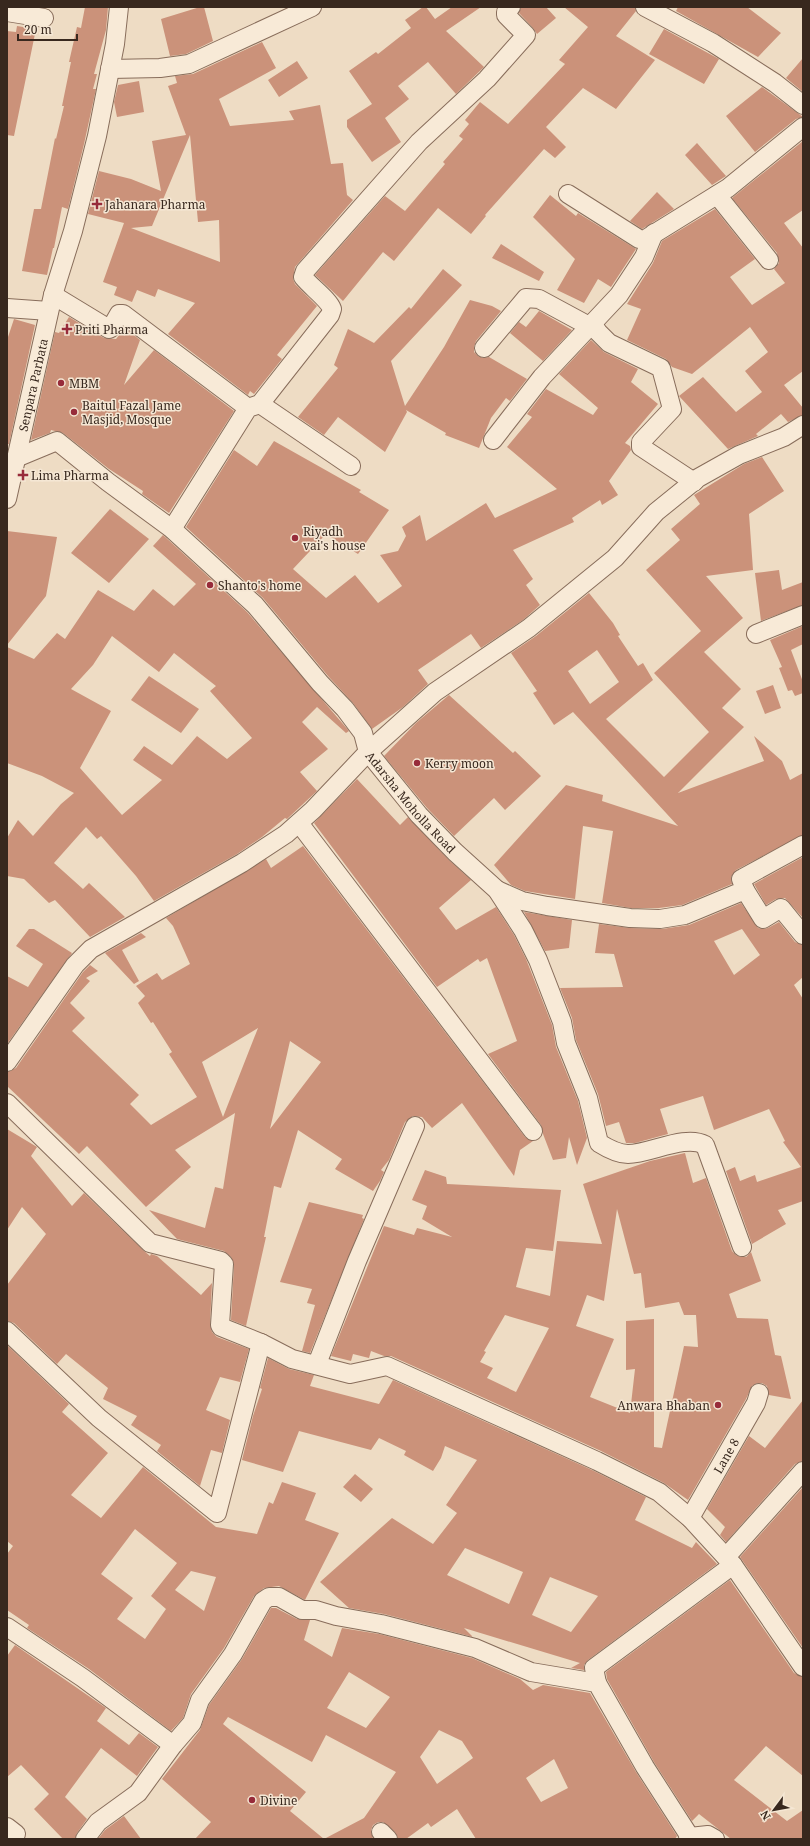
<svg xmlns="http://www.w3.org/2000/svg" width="810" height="1846" viewBox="0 0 810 1846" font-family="'Noto Serif',serif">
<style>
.building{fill:#cb927a;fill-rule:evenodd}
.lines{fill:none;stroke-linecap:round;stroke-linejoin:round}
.minor-casing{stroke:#886d5b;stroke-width:20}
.minor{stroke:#f8ead7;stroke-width:18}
.poi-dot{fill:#972b3a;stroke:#f5e7d4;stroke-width:1.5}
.labels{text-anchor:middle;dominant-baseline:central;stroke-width:3;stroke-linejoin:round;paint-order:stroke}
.poi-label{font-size:12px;fill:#38281e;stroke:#f5e7d4;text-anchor:start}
.street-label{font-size:12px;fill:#38281e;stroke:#f5e7d4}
</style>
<rect width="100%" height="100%" fill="#eedcc4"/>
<path class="building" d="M85,7h23l-2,23 -12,44h3l-4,15h3l-12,55 -16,65 -6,-2 -8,41h-1l-6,27 -25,-4 12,-62h7l14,-71 1,1 8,-33h-2l9,-44h-2l8,-35 4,1z
M200,7h4l9,34 -27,13 -16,2 -9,-37z
M423,7h3l9,12 17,-12h29l-35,24 38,36 -28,27 -28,-32 -30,24 11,13 -24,19 16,24 -29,20 -25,-35v-7l25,-16 -23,-33 27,-19 2,2 33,-26 -6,-8z
M521,7h25l10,11 -19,16 -4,-6 -14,-15z
M564,7h71l1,4 -20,25 39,24 -39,49 -33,-21 -37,39 20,20 -11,11 -11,-9 -59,66 1,1 -15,18 -33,-26 -44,53 -11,-9 -40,49 -28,-26 70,-79 20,15 40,-47 -2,-2 20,-23 -4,-3 10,-12 -4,-4 15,-18 28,22 57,-60 -6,-4 29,-33z
M678,7h69l34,26 -23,24 -82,-46z
M17,26l19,3 -22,107 -7,-1v-104l9,1z
M664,29l55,30 -15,25 -55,-30z
M262,42l14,26 -57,31 11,27 64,-6 -5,-9 31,-6 11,59 12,-1 4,32 6,5 -58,67 -2,12 2,5 22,22 -40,49 5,4 -28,35 -4,-3 -2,4 -80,-61 27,-31 -37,-14 -3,8 -18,-7 -5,12 -18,-7 3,-8 -14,-5 21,-59 -36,-9 11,-43 32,8 30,12 -9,-50 34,-6 -18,-49 9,-3 -2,-7 18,-2zM190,135l8,87 21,-2 1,42 -89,-34 21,-2z
M803,58v34l-17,-14z
M297,61l11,17 -29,19 -11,-17z
M139,81l5,31 -27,5 -3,-15 4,-17z
M762,87l41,30 -7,2 -41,33 -29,-36z
M803,141v69l-19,13 19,25v123l-19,14 19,23v7l-15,7 -7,-8 -25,20 2,2 -30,13 -49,-53 24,-19 33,35 26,-20 -17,-21 23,-19 -18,-25 -58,47 -20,-7 -6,-8 -39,-19 14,-31 -14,-5 26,-41 9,-22 53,-32 40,50 -25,18 22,28 33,-22 -11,-14 5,-6 -2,-10 -45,-55z
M697,143l29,33 -14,9 -27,-30z
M657,192l17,17 -32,20 -12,-8z
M550,195l26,21 2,-3 58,36 -25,38 -13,-8 -14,24 -27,-13 18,-31 -42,-42z
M501,244l43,28 -5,9 -47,-23z
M443,269l19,16 -71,76 14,45 39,-59 26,-47 22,6 9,5 -25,30 -2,6v5l4,4 5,2 6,-1 38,22 -17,22 -4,-3 -15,20 -12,30 -34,-13 1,-2 -40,-23 1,2 -22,40 -47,-35 -14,18 -26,-18 40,-49 -4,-3 14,-36 26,14 35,-36 2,2z
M539,311l33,19 -29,31 -33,-28 9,-11 7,5z
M69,317l35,21 12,1 9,-11 15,12 -16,45 30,-35 80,61 -65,102 -27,-19 1,-3 -34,-22 -46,-36 -12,-3 -1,3 -19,7 24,-108 4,1z
M14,319l21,6 -26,119h-2v-104z
M591,340l13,12 34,17 -7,13 27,22 -33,39 5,3 1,4 -22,31 9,14 -16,10 -2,-5 -28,18 2,4 -61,28 20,29 -7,6 14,20 -17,15 -42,28 -10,-14 -53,36 10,14 -25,23 -31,22 -19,-26 -25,-27 -65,-78 -77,-71 48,-77 23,16 17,-25 87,49 -2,2 30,18 -31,44 -32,-20 -33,35 33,29 29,-23 23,28 24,-17 -22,-31 18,-4 8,-15 -4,-9 18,-12 6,26 60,-38 9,15 62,-29 -50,-42 25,-30 -5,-3 19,-25 47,26 5,-7 -39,-34z
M762,457l22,34 -35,23 4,56 -47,6 37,42 -39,34 37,37 -19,19 22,19 -66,66 86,-32 -10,-25 28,25 8,19 13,-7v62l-67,35 -5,7 1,7 -50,21 -23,3h-28l-29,-5 11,-72 -30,-5 -8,73 -50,-8 -14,-6 -17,-20 72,-80 37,10 -1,6 76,25 -105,-114 -19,13 -21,-32 4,-2 -26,-38 25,-17 53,-43 24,30 7,12 -2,1 20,30 5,-3 10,17 -47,39 58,58 45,-45 -55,-59 47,-42 -55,-61 34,-30 -9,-11 29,-25 -6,-9 50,-31zM597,650l22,32 -29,22 -22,-33z
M110,509l39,30 -40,44 -38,-30z
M7,531l50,6 -11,59 -39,49z
M163,535l84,77 102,119 -3,2 -29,-26 -15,15 26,27 -28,23 17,19 -30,28 -2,-1 -23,19 -25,17 -83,47 -18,-25 -35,-40 -4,3 -11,-12 -32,36 29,26 6,-6 36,34 -35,20 -35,-37 -6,3 -25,-24 -17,-3v-38l11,-18 15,16 28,-32 13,-11 -32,-17 -35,-13v-116l27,12 23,-26 8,6 33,-49 36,21 19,-22 21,17 22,-22 -43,-38zM112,636l47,36 15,-19 42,33 -6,5 42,47 -25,21 -30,-23 -25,29 -28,-19 -11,14 29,20 -40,35 -42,-47 31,-57 -40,-22 22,-24z
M779,570l3,20 21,-8v23l-42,16 -6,-48z
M803,626v18l-12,6 12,32v11l-8,3 -3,-6 -4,1 -9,-23 3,-1 -12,-27z
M149,676l50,33 -18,24 -50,-33z
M773,685l8,23 -16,6 -9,-23z
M449,695l64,58 2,-2 26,25 -36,34 -11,-12 -40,38 -27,-28 -43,-52 32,-33z
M357,779l43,46 8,-8 40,42 23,21 -32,28 17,22 40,-23 18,28 12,24 26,66 4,22 22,54 9,37 -10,27 -8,-28 -3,21 -13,2 -10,-26 -2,-9 -53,-71 29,-13 -30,-83 -7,4 -2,-3 -41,28 -123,-164z
M303,846l222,291 8,4 -13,9 -6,26 -52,-73 -30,25 -10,-11 -9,-1 -8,6 -16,38 -8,10 3,2 -4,9 -7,10 -38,-22 7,-10 -44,-29 -17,58 -7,-2 -10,51h2l-20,89 -15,-6 3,-55 -3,-8 -7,-6 -47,-12 -28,-29 56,18 10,-41 8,2 12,-76 -60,37 16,17 -45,40 -59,-61 -8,8 -72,-68v-14l9,-4 67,-96 7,-7 8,6 -12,7 4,3 -20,22 15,15 -13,13 67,64 -9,9 21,21 46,-28 -28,-43 3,-2 -19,-30 -2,1 -13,-20 7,-7 -9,-10 21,-13 5,7 28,-16 -17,-38 -7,-8 100,-59 5,9zM258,1028l-35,89 -21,-55zM290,1041l31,21 -51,67z
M803,857v61l-18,-20 -9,1 -10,6 -12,-21z
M741,903l17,25 5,1 5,-1 11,-6 16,20 8,3v32l-9,8 9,14v202l-25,9 8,14 -34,20 -26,-73 9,-4 5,14 15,-6 2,7 44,-15 -18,-25 2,-1 -16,-32 -55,21 -11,-34 -43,13 8,25 -33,9h-9l-7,-21 -13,4 -8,-32 -22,-54 -4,-22 -12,-30 63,-1 -9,-33 -19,-1 4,-29 31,4 32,1 27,-4zM742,929l18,26 -26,20 -20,-34z
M524,912l48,8 -3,28 -24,3z
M29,929h5l38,24 -65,91v-68l21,11 15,-23 -27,-18z
M141,933l5,4 -24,13 17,31 -5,3 -29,-31z
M7,1129l30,18 -6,9 41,50 12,-13 59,57 7,6 1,-2 6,2 44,39 11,-12 -2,41 2,8 5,5 32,12 -9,33 -20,-5 -14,33 24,10 -8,33 -11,-3 -11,36 -43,-35 4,-6 -30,-20 6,-9 -34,-17 5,-11 -42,-34 -9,10 -43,-41 -7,-2v-36l39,-51 -24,-27 -15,23z
M685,1153l8,30 13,-5 26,73 4,4 5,2h5l5,-5 10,29 -32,13 8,24 31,1 7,36 6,1 10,43 -22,-4 -2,-9 -5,-3h-5l-5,3 -6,13 -58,101 -24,-17 -63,-32 -210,-95h-7l-13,-5 -2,7 -16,-4 -2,7 -20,-5 53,-130 30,9 3,-7 35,9 -30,-18 5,-13 -15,-6 13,-30 21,7 1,7 114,6 -8,61 -27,-3 -10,39 34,9 7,-55 45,3 -19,-60 67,-23zM617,1209l17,65 7,-1 4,35 34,-6 5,13h12l2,32 -14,-1 -22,102 -8,-1v-128l-28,2v49l9,-1 -5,44 -40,-16 24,-58 -38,-13 11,-31 17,6zM505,1315l44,13 -33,64 -29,-14 6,-10 -13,-6 6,-10 -2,-1z
M309,1202l54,13 -1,3 2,1 -54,134 -8,-2 13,-46 -8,-2 5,-14 -32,-7z
M7,1345l62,59 -7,8 46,41 -37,42 30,23 42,-51 73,60 41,7 12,-32 4,2 9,-22 34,11 -11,27 34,13 -34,67 -26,-14 -15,2 -10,8 -30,52 -33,46 -8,24 -12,13 -82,-62 -62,-41 2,-3 -22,-15v-56l6,-8 -6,-5zM135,1529l42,34 -26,33 15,13 -21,30 -28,-20 16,-21 -32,-24zM191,1571l25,6 -12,34 -29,-21z
M268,1358l21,11 25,6 -4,11 69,18 14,-24 199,90 54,27 -11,23 57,28 4,-6 21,22 -129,96 -4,5v5l-13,-2 9,-5 -116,-35 9,9 -89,-23 -35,-6 -29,-26 72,-64 41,26 24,-31 -11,-8 31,-45 -32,-14 -4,12 -8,13 -29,-16 2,-4 -27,-13 -8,12 -72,-19 -16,41 -41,-12 11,-44 9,-27 -2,-1zM465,1548l58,24 -14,32 -62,-29zM550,1577l48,19 -27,36 -39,-17z
M803,1400v61l-8,3 -69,78 -6,-7 5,-8 -18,-18 42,-73 16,12z
M355,1474l18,15 -12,13 -18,-15z
M803,1487v161l-63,-91z
M730,1580l64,93 9,4v99l-37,-30 -32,34 53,41 16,-11v29h-72l-32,-25 -7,7 -38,-59 -47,-83 -1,-7z
M271,1608h5l21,11 13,1 -6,20 28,17 10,-29 37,6 93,24 48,21 13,11 10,-5 47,8 46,79 41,64 -2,3h-199l-19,-30 -26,18 -3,-4 -22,16h-8l-3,-7 -12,-10h-5l-5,3 -2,5 2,9h-178l16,-17 -49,-43 38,-49 9,-25 33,-46zM349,1672l41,25 -24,31 -39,-20zM228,1717l84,45 14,-27 70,37 -32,46 -40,21 -34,-28 16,-19 -83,-68zM439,1730l23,11 11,17 -36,26 -17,-27zM554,1759l14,29 -27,14 -15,-24z
M15,1645l91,63 -9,13 32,24 10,-12 19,14 -21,29 -36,-28 -36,49 22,22 -10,14 -2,6h-12l-29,-30 15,-15 -28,-29 -14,12v-121z
M124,1816l17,23h-43l7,-9z"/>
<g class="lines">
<g class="minor-casing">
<g id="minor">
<path d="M645,7l68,36 62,40 28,22"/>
<path d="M7,12l37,6"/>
<path d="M110,69l50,-1 29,-4 123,-57"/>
<path d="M568,194l71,45 5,1 84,-52 75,-61"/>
<path d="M717,195l52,65"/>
<path d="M53,295l56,34 2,-1 8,-14h4l125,94"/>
<path d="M7,308l42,3"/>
<path d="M592,323l6,9 11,11 52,25 11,41 -31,33v5l53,35"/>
<path d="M484,348l42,-50 13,1 50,27"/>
<path d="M260,404l91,62"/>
<path d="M493,440l49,-63 77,-82 25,-38 10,-24"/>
<path id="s1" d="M16,458l41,-17 51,41 64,47 83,76 65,78 25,26 18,24 5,19 51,63 36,37 42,38 26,40 15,30 24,62 4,21 22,55 11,45c8,5 20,11 29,11 22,0 57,-20 77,-9l37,102"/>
<path id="s2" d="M7,499l46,-204 20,-64 24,-95 18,-92 4,-37"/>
<path d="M172,529l76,-121 12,-4 70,-89 2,-6c-3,-9 -21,-22 -29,-32l2,-6 114,-129 68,-63 39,-44 -20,-20v-3l5,-5"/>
<path d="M756,634l47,-19"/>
<path d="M299,823l234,308"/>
<path d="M497,890l25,11 25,5 83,12 30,1 25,-4 60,-25 -4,-11 2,-1 60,-33"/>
<path d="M745,890l18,29 18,-11 22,27"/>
<path d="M7,1062l68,-97 16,-16 151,-86 44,-29 27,-24 55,-58 67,-60 94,-64 86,-70 41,-46 42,-34 41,-23 45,-18 19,-12"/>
<path d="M7,1103l143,140 71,18 3,3 -4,61 1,2 40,16 31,16 58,15 37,-8 210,95 62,31 31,26 43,47 70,102"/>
<path d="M7,1331l92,87 118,95 44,-170"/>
<path d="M317,1364l40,-103 58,-135"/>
<path id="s3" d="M690,1518l66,-115 3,-10"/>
<path d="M726,1557l77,-86"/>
<path d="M7,1627l76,51 90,67"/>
<path d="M597,1683l-3,-15 139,-103"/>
<path d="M7,1827l9,7"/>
<path d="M381,1832l7,7"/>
<path d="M85,1839l13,-17 40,-29 35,-48 19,-22 8,-23 33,-46 30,-53 6,-4h10l23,13h14l20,6 45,8 94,24 56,24 66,11 48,84 45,70"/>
<path d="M688,1839l2,-2 18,-2 7,4"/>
</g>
</g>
<use href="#minor" class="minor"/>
</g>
<g class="poi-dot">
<path d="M95 198h4v4h4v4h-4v4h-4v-4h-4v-4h4z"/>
<path d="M65 323h4v4h4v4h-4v4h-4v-4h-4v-4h4z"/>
<circle cx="61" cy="383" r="4"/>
<circle cx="74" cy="412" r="4"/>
<path d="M21 469h4v4h4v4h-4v4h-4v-4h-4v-4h4z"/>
<circle cx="295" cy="538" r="4"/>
<circle cx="210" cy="585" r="4"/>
<circle cx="417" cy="763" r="4"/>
<circle cx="718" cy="1405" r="4"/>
<circle cx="252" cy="1800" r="4"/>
</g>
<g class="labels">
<g class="poi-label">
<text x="105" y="204">Jahanara Pharma</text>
<text x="75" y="329">Priti Pharma</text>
<text x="69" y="383">MBM</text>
<text x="82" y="405">Baitul Fazal Jame<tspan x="82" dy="14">Masjid, Mosque</tspan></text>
<text x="31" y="475">Lima Pharma</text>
<text x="303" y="531">Riyadh<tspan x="303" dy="14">vai's house</tspan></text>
<text x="218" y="585">Shanto's home</text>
<text x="425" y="763">Kerry moon</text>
<text x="710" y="1405" text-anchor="end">Anwara Bhaban</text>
<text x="260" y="1800">Divine</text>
</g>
<g class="street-label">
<text stroke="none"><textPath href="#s2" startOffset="117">Senpara Parbata</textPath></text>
<text stroke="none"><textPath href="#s1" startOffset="555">Adarsha Moholla Road</textPath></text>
<text stroke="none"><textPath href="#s3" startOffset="72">Lane 8</textPath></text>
</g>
</g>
<rect width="810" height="1846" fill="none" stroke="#38281e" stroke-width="16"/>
<g transform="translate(774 1810) rotate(238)" stroke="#f5e7d4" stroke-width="3" paint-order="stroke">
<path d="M0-3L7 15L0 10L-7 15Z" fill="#38281e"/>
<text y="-6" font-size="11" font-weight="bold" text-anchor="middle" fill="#38281e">N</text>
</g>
<path d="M18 34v6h59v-6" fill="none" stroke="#38281e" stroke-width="2"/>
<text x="24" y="34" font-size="12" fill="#38281e" stroke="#f5e7d4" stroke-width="3" paint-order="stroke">20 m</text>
</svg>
